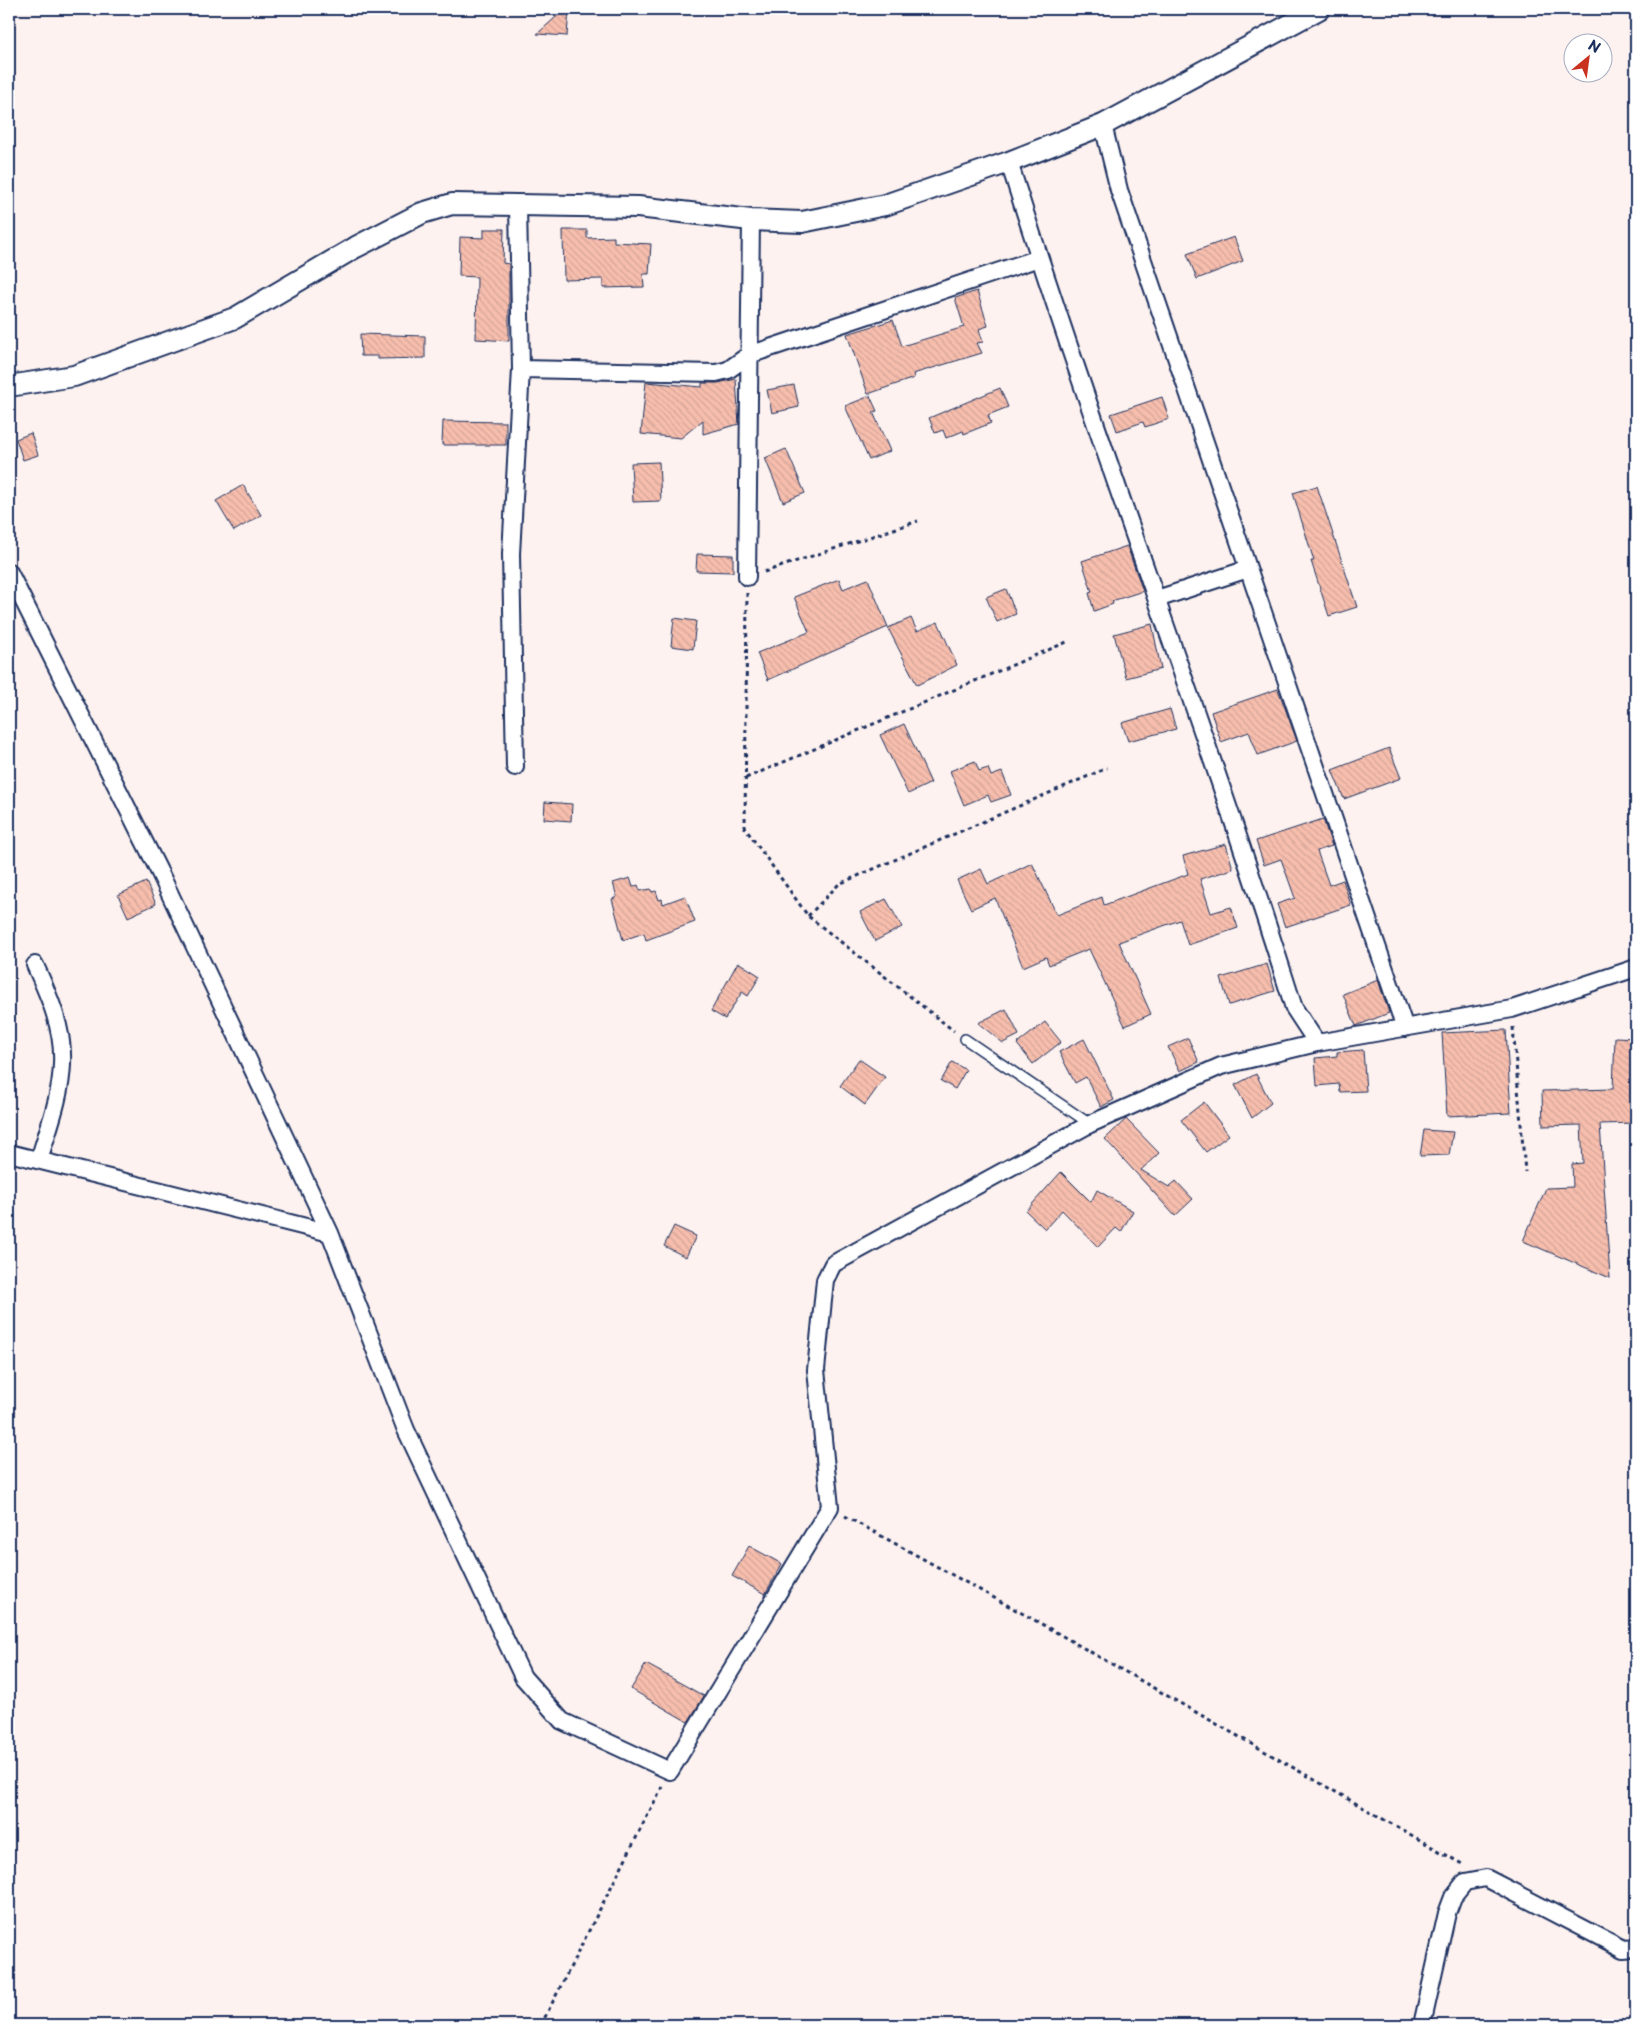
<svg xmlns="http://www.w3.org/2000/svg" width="1645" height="2034" viewBox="0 0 1645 2034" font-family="'Playpen Sans',sans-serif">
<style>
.building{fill:url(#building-back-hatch);stroke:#1b2f5e}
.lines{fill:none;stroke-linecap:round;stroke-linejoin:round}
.service-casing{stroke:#1b2f5e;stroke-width:12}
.minor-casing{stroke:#1b2f5e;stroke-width:20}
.tertiary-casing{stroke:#1b2f5e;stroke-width:24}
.path{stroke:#1b2f5e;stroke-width:3;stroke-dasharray:4 4;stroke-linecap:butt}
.service{stroke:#fff;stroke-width:9}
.minor{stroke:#fff;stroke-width:16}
.tertiary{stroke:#fff;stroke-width:20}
</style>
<defs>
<pattern id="building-back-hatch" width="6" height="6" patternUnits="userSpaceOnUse" patternTransform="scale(1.25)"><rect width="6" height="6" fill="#f7bead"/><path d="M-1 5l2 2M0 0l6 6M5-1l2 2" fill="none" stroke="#d3a497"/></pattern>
</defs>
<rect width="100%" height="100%" fill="#fdf2ef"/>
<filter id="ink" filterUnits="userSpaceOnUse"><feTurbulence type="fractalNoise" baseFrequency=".02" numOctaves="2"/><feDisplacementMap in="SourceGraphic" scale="10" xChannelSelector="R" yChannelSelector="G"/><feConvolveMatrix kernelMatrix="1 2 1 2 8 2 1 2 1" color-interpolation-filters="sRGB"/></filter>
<g filter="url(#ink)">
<path class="building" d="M565,9h4l-2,27 -30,-2z
M484,229h20l-1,34 6,1v77l-33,-2 1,-62 -18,-1 1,-39 24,1z
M563,230h24v8l27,-1v5l37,2 -2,30h-6l1,13 -41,1v-9l-39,1z
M1234,237l9,24 -46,18 -10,-25z
M977,291l11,35 -9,3 4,13 -6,1 5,10 -69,21 1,4 -46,16 -21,-60 46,-14 9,26 62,-19 -9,-29z
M360,334l65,2v22l-47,1v-3h-17z
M736,379l3,45 -36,10v-14l-22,18 -40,-4 5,-52 56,5v-4h16z
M794,385l5,22 -27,6 -5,-23z
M1000,388l8,19 -20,8 3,8 -27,11 -1,-3 -17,7 -3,-8 -8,3 -6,-15z
M870,396l7,15 -4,1 17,39 -21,9 -24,-54z
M1162,397l7,22 -24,8 -2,-5 -26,9 -6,-17z
M443,421l63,1v23h-64z
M31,433l7,22 -15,5 -7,-21z
M786,449l19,44 -22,9 -18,-44z
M659,462l2,39 -28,1 -2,-39z
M243,485l18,30 -27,16 -18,-30z
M1317,486l40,121 -28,9 -18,-55h3l-21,-68z
M1127,546l16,45 -31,10 1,3 -19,7 -5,-18 3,-1 -10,-31z
M697,554l36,1v17l-37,-1z
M839,579l4,10 25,-10 20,48 -120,53 -11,-27 52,-21 -15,-35z
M1006,589l10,25 -19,8 -11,-25z
M674,618l22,3 -3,28 -22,-3z
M911,618l6,13 21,-9 19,43 -40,20 -29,-57z
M1152,624l9,45 -35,9 -12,-44z
M1278,689l19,52 -39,14 -9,-23 -28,10 -10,-30z
M1170,709l6,20 -48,12 -6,-18z
M904,724l27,59 -23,11 -28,-59z
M1389,748l12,30 -57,21 -12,-29z
M975,761l4,10 9,-3 3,8 11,-4 9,23 -20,7 -3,-7 -24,10 -14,-34z
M545,802l27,2 -1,17 -27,-2z
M1323,819l9,27 -15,5 12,34 14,-5 8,25 -66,22 -8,-23 18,-6 -14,-39 -17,6 -8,-24z
M1226,844l7,25 -33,10 11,34 20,-6 7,21 -50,17 -8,-25 -61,22 32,72 -26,12 -36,-77 -40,16 -3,-8 -23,10 -28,-69 -24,11 -14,-29 24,-11 7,15 44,-21 25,52 45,-18 2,8 84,-31 -5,-18z
M630,878l3,9 5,-2 2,6 11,-2 1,3 4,-1 3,9 3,-1 1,5 22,-8 10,26 -49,18 -2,-7 -21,7 -11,-41 5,-2 -4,-14z
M146,882l10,22 -28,13 -10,-22z
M886,899l16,28 -27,14 -15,-29z
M738,962l22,14 -12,20 -6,-4 -17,27 -14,-8z
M1267,964l8,27 -46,14 -8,-27z
M1378,980l11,33 -33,13 -13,-32z
M1006,1009l13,26 -16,8 -25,-20z
M1045,1022l16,20 -28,22 -16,-20z
M1506,1030l5,83 -64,3 -5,-83z
M1615,1037l21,1v85l-36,1 10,154 -87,-37 23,-53 27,-1 -1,-23 11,-1 -2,-38 -38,1 -1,-35 71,-2z
M1188,1038l11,24 -19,9 -12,-24z
M1084,1039l30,61 -13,7 -15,-30 -11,6 -16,-31z
M1363,1050l3,41 -26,1 -1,-8 -22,2 -2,-28 22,-2v-4z
M859,1059l26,18 -20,28 -25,-19z
M952,1062l14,8 -11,19 -14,-8z
M1256,1074l15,29 -19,15 -17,-33z
M1204,1102l25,33 -23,17 -25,-32z
M1126,1119l33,34 -18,17 28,17 7,-6 17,18 -18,17 -70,-77z
M1424,1130l29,2 -4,23 -29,1z
M1061,1172l30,30 6,-12 36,21 -12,21 -5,-4 -18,19 -36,-37 -17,19 -19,-18z
M674,1226l22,10 -10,21 -22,-11z
M749,1546l33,18 -17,30 -33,-18z
M646,1664l58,32 -16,26 -57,-33z"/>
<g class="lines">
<g class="service-casing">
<path id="service" d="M965,1039l125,85"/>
</g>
<g class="minor-casing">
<path id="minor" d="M1103,125l16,65 286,838
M1009,162c89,284 196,562 285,846l23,35
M521,369l195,4 12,-3 21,-15 290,-97
M9,572l151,301 170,360 76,197 117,247 39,44 108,50 160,-264 -14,-137 9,-90 8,-16 257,-140 131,-58 96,-23 195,-34 124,-41
M747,577l4,-357
M1157,599l91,-30
M515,767l-4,-213 10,-185 -3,-164
M35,965c14,31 29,64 27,99 -1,33 -14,65 -23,96
M9,1153l321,80
M1422,2025l25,-112 6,-16 12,-15 21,-4 137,71 13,-1"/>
</g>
<g class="tertiary-casing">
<path id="tertiary" d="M9,386l65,-10 161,-58 121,-71 66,-34 30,-9 186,3 113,13 51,2 83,-17 124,-43 94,-37 216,-116"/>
</g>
<path class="path" d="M764,572l154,-51
M747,593l-2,235 63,88 146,115
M746,778l321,-136
M808,916l31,-32 268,-116
M1513,1027l12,145
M845,1516l193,106 424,242
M541,2025l121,-238"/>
<use href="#service" class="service"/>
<use href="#minor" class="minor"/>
<use href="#tertiary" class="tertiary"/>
</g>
</g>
<rect width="1645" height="2034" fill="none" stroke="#fff" stroke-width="30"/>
<rect x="15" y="15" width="1615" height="2004" fill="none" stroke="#1b2f5e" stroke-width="2" filter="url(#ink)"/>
<g transform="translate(1588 58) rotate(29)"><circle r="24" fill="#ffffff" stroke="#a4acbf"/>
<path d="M0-4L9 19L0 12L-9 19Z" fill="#c8321e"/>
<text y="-8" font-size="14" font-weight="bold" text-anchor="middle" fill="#1b2f5e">N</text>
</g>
</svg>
